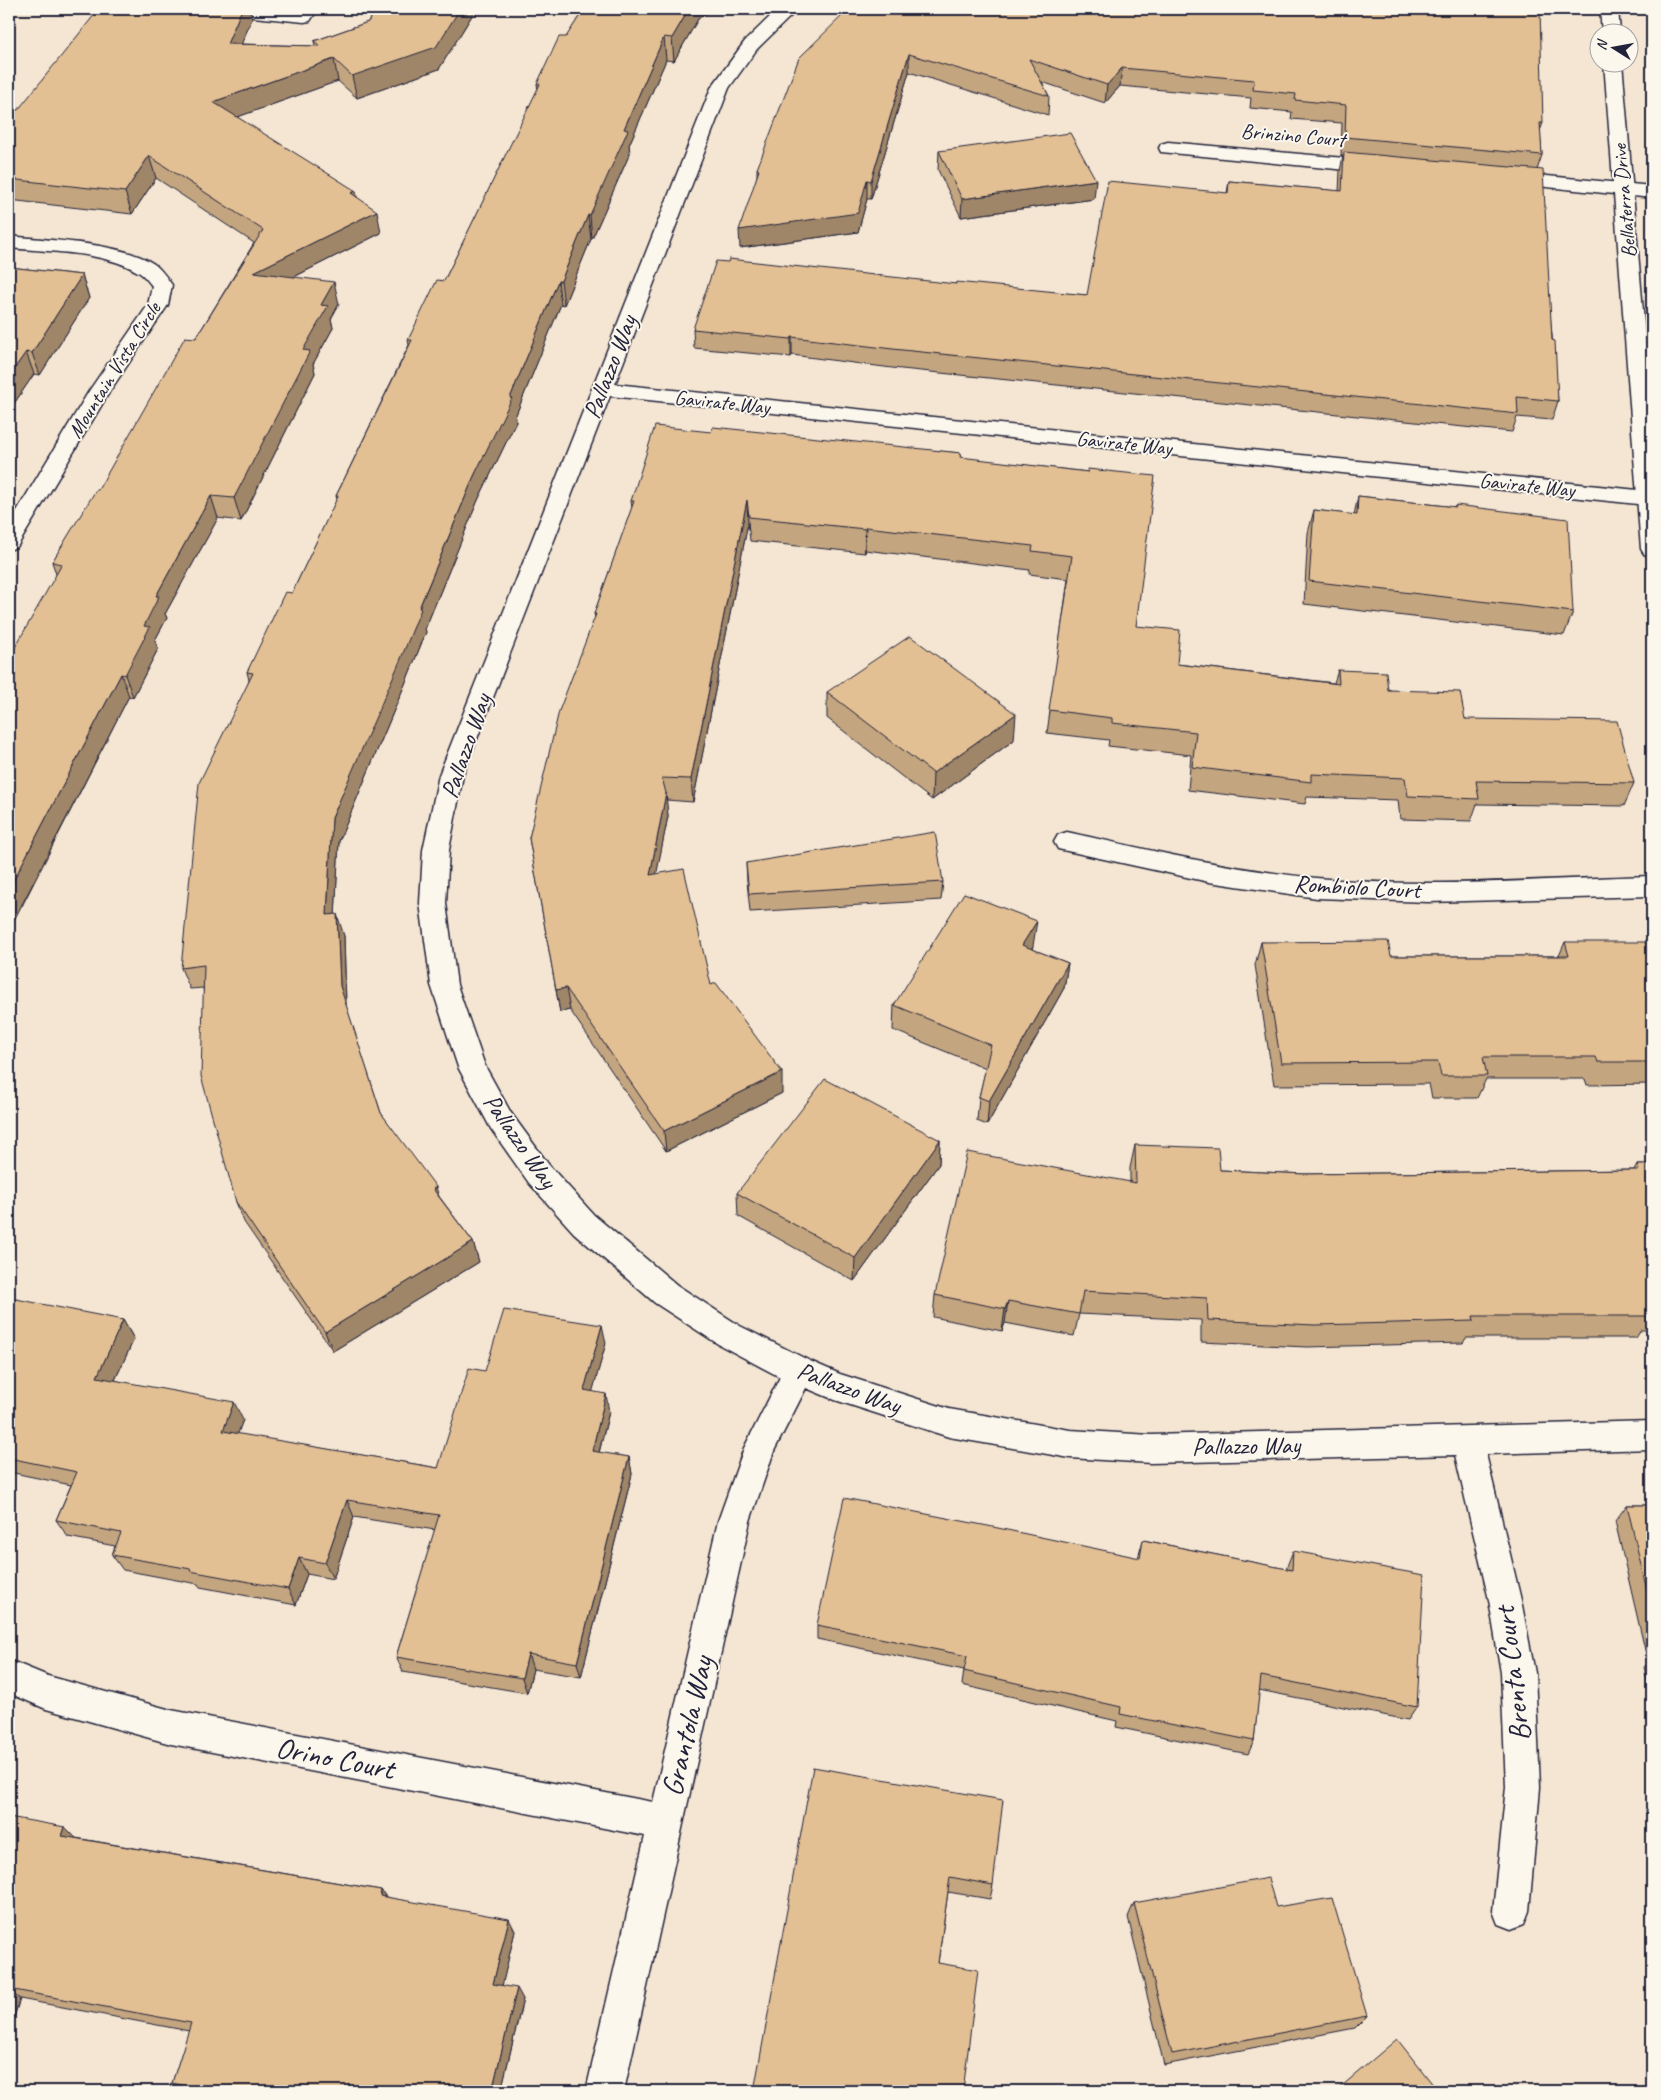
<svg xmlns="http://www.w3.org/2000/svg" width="1661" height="2100" viewBox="0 0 1661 2100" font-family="Caveat,sans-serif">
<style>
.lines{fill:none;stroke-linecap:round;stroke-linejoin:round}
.street-casing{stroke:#22223b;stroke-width:3}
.secondary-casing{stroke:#22223b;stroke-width:3}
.street{fill:#fbf7ec;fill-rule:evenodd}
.secondary{fill:#fbf7ec;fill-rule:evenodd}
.wall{fill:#c3a57f;stroke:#22223b}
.shaded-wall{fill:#9f8668;stroke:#22223b}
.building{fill:#e3c094;stroke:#22223b}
.labels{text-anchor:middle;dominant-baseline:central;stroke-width:4;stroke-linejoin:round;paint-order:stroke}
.far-street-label{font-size:21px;fill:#22223b;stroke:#fbf7ec}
.street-label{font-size:25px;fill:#22223b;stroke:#fbf7ec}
.near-street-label{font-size:30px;fill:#22223b;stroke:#fbf7ec}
</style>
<rect width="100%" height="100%" fill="#f4e6d2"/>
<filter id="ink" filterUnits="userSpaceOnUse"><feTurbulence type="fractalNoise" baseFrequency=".02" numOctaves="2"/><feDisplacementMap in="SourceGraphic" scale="10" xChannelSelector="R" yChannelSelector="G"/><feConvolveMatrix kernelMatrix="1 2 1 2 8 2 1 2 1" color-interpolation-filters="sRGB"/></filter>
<g filter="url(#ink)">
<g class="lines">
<g class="street-casing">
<path id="street" d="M214,9h60l25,2 1,-2h18l-8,12 -6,1 -81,-8 -6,-1z
M778,9h20l-41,40 -28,39 -114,296 1032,107 5,1v12l-5,1 -1037,-109 -147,379 -14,75 -3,53 11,82 28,81 26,47 38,52 45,50 83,70 63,41 70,35 30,13 109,35 121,21 81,5 501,-14v28l-166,5 35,146 14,73 5,114 -11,124 -5,13 -13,5 -13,-5 -5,-13 13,-124 -5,-114 -12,-73 -34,-145 -304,8 -81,-5 -121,-21 -114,-37 -29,-12 -32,63 -24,70 -126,570h-38l59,-255 -474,-92 -125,-35 -37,-16v-33l39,16 123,34 482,92 65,-281 26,-73 36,-71 -62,-33 -63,-41 -81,-70 -45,-50 -38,-54 -33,-62 -27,-82 -11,-82 3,-53 16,-75 272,-687 34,-47z
M1168,142l210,19 7,2 3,4 -3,4 -7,2 -217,-21 -2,-4 2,-4z
M1506,172l146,14v12l-153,-16 -3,-4 3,-4z
M9,236c37,4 115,7 145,28 7,5 13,14 18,21l-4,20 -58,86 -93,156 -8,3v-26l80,-133 59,-86 4,-19c-4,-5 -8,-11 -14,-14 -34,-21 -90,-20 -129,-24z
M1067,832c82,18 165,38 249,46 111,11 225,1 336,-2v20l-224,6 -111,-4 -108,-16 -151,-33 -4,-7 4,-7z"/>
</g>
<g class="secondary-casing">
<path id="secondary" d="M1600,9h18l2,23h-18z
M1604,62h18l30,356v139l-8,-3 -3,-5z"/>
</g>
<use href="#street" class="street"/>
<use href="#secondary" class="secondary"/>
</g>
<path class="wall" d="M377,9h99l-37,60 -82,29 -19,-17 -101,36 120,80 24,36 -87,44 45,27 -8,15 2,9 -20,36 2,9 -74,148 -23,-3 -53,96 2,4 -12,22 3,9 -25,48 -4,-1 -107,210 34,-332 -4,-12 144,-224 58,-95 -98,-65 -24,36 -123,-14v-91l9,1 234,-91 -11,25 74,2 -1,-5 54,-19z
M584,9h128l-14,10 -24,42 -8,-1 -37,85 1,8 -38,86h-1l-27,66 -3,-1 -46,113 1,5 -38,78 -53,129 1,3 -21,52 -66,157 -4,73 9,22 2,70 35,107 57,82 35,47 6,20 -146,89 -89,-129 -8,-20 -33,-214 -13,1 -9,-21 68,-288 -2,-8 45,-79 45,-94 -1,-3 73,-151 -1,-5 36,-59 94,-191 -1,-6z
M849,9l694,114 -3,8 2,24 -5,15 21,231 -6,19 -35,-3 -5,15 -620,-64 -100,-13 -1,2 -97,-9 -1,-19 263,-45 131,11 140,-102 2,-12 110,10 1,-20 3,-15h-2l1,-33 -51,-4 1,-7 -42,-4 1,-10 -131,-12 -15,17 -63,-21 7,14 -1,19 -139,-43 -38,127h-4l-9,33 -118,16 17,-72v-7z
M939,151l155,48 -133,18 -23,-47z
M9,267l73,8 7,23 -49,77 -6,-1 -25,37z
M711,432l250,21v5l127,14 48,154 41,38 157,19 4,-13 296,113 -10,23 -147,-2 -6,17 -71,-2 -2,-19 -91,-3 -2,7 -117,-14 3,-35 -83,-9 1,-6 -62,-7 21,-154 -39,-5 1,-4 -165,-20v3l-115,-12 -2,-18 -55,279 -27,-2 2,16 -12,58 55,111 71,108 -116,58 -96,-141 -10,2 -31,-174 66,-221 -1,-3 38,-106 -1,-7z
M1358,496l98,11v-2l117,107 -9,23 -260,-31 4,-71 6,-23 40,5z
M827,692l187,48 -82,60 -105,-82z
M746,863l197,19 -2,18 -191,12 -3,-31z
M1261,942l130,14h168l6,-14 87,24v118l-65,1 -2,-6h-99l-9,19h-45l-3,-14 -155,1 -19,-120z
M1033,946l-1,3 36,14 -4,25 -77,137 -10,-4 2,-24 7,-29 -93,-38 1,-25z
M940,1140l-1,24 -85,117 -116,-65 -1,-23z
M1135,1145l85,25 85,4 329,-4 3,-6h15v166h-11l-5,8h-170l-3,5 -156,4 -106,-5v-22l-122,-6 -5,22 -69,-13 -3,8 -69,-14 2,-22 195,-113v-14z
M9,1303l114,17 11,19 -19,41 128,40 -6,14 201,34 47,-97 121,-28 -14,49 17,20 -10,41 30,4 3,17 -51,203 -48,-8 -6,24 -124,-21 -7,-15 39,-127 -81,-13 -21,62 -26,-5 -11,31 -96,-18 -2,-3 -75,-14 -11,-15 3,-9 -47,-9 -12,-17 15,-35 -62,-13z
M1627,1505h25v195l-8,-33 4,-4 -33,-142z
M1143,1540l143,29 1,-3 6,-15 124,156 -9,13 -149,-30 -5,51 -6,13 -132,-27 1,-6 -155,-36 2,-15 -147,-31v-14l321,-67z
M813,1767l180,118 -3,14 -42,-7 -10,71 25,128z
M9,1817l67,21 305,52 5,7 129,34 -13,54 21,14 -22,92h-319l-10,-8 17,-52 -169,-32 -11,32z
M1134,1903l142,4 91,109 -12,12 -191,37 -36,-148z"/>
<path class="shaded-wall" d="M242,9h8l2,10 -20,47 -5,-22z
M460,9h16l-37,60 -82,29 -5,-22z
M689,9h23l-14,10 -24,42 -2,-23z
M664,37l2,23 -37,85 1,8 -38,86 -2,-24 34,-86z
M909,54v18l-38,127v-18z
M334,59l4,22 -120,43 -5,-22z
M1122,68l-2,18 -15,17 2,-18z
M149,156l7,22 -24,36 -7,-22z
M867,180v19l-9,33 -118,16 -1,-18z
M1096,180l-2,19 -133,18 1,-18z
M356,191l4,22 -9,-20z
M377,211l4,22 -121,61 -6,-22z
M588,215l3,24 -27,66 -3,-24z
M82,275l7,23 -49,77 -8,-22z
M558,281l3,23 -46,113 1,5 -38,78 -53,129 1,3 -21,52 -66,157 -5,96 -7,-22 5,-97 142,-342 36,-78z
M334,282l5,22 -8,15 2,9 -20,36 2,9 -74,148 -7,-23 69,-148 18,-45z
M792,337v18l-1,2v-18z
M26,352l8,22 -25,37v-35z
M211,496l7,22 -53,96 2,4 -12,22 3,9 -25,48 -8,-22 19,-49 12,-30z
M747,500l1,23 -55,279 -2,-23z
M866,527l-1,23v3v-24z
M121,674l8,22 -120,234v-41z
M1016,714l-2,26 -82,60 1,-27z
M666,793l2,23 -16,81 -2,-22z
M337,914l7,22 2,72 -6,-22z
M1037,921l-4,25 -14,25 3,-26z
M1068,963l-4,25 -77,137 2,-24z
M566,988l4,22 -10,2 -4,-22z
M782,1072v21l-116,58 -2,-20z
M940,1140l-1,24 -85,117 1,-23z
M436,1187l6,20 -9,-18z
M473,1242l6,20 -146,89 -8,-19z
M1008,1301l-3,22 -3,8 3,-22z
M123,1320l11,19 -26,56 -11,-18z
M602,1325l4,18 -18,65 -4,-18z
M606,1394l3,18 -14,56 -3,-17z
M234,1402l9,18 -11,29 -9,-18z
M629,1457l3,17 -51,203 -4,-14z
M347,1500l7,17 -21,62 -8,-16z
M299,1558l8,16 -11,31 -8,-16z
M528,1654l5,15 -6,24 -5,-15z
M65,1827l14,14 -17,-5z
M381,1890l9,13 -10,-7z
M509,1919l6,12 -15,64 -7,-11z
M517,1988l6,11 -22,92h-9z
M9,1991l11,8 -11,32z"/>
<path class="building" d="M99,9h143l-15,35 93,2 -6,-5 54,-19 9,-13h83l-24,38 -84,29 -18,-17 -121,43 143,89 -5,2 26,18 -123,61 80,10 -13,23 7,1 -25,44 7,1 -76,147 -23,-2 -55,100h3l-15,30 6,1 -25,48 -4,-1 -112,215v-231l53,-94 -10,-2 44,-72h2l87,-153 11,1 67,-108 -114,-74 -24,36 -116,-13v-70l9,1z
M584,9h105l-17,29 -8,-1 -40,92 4,1 -38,85h-2l-27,66h-3l-48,117h2l-38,78 -55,132 2,1 -21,52 -68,157 -5,97 10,-1 3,72 41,127 55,74 -3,2 40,53 -148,90 -89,-130 -35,-126 3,-111 -23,3 18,-185 54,-110 -6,-1 38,-80 7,1 46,-97h-2l76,-156h-4l29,-60 7,1 96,-197h-3l22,-47h7z
M849,9h691l3,114h-3l2,32 -197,-18 1,-32 -51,-5 1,-6 -43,-4 1,-10 -132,-12 -15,17 -78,-26 20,37 -140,-42 -38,127 -4,-1 -9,33 -119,17 20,-60 -2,-1 42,-111z
M1070,133l26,47 -134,19 -23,-48z
M1344,152l199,18 9,170 3,1 3,60 -41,-4 1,17 -625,-65 -101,-12 -1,2 -98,-10 23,-68 12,1 1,-3 227,25v-2l131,13 21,-114 120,12 1,-12 113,10z
M9,267l73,8 -50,78 -6,-1 -17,24z
M655,426l56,6 2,-5 248,26 -1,4 128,15v-3l67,7 -19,150 44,4 -3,34 162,20 -1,-14 48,2 2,18 72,2 5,27 152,2 17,62 -158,-2 3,18 -71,-3 -3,-18 -94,-4v8l-119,-15 4,-35 -84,-9v-5l-63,-8 23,-154 -40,-5 1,-5 -167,-19 -1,2 -116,-12 -2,-17 -56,279 -29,-1 4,15 -16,82 34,-6 27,116 5,-2 66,89 -118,59 -98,-143 -10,2 -27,-152 30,-127 37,-97h-2l40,-113h-3z
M1358,496l98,11v-2l112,14 5,93 -264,-31 5,-71 43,5z
M910,636l106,78 -83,59 -106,-81z
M935,832l8,50 -194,12 -3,-31z
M964,893l73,28 -15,24 46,18 -79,138 -10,-4 12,-52 -97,-40z
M1388,941l3,15h178l-4,-14h80l7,24v96h-54l-2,-5h-113l4,19h-46l-3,-14 -157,1 -20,-121z
M825,1079l115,61 -85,118 -118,-65z
M1135,1145l83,3 2,22 85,4 334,-4 -2,-6h15v143h-4l2,9h-177l1,5 -159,4 -107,-5 -1,-22 -124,-7 -4,23 -71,-13 -3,8 -70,-14 32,-143 169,31z
M11,1298l112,22 -26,57 137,25 -11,29 215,37 31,-100 16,3 19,-61 98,15 -18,65 22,4 -14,57 37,6 -52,206 -49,-9 -6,24 -126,-21 43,-142 -92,-15 -22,63 -26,-5 -11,31 -98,-18 1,-2 -79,-14 9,-22 -65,-13 21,-48 -68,-14v-155z
M844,1498l149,29 147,31 3,-18 149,30 1,-19 131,24 -7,132 -156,-31 -7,65 -134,-27 1,-7 -157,-36 3,-15 -150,-31z
M1627,1505h25v107z
M813,1767l190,33 -10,85 -43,-8 -12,86 40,7 -15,121h-209z
M9,1817l56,10 -3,9 319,54 -1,6 129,23 -16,65 24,4 -25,103h-279l-41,-8 19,-60 -182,-34z
M1268,1878l8,29 56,-9 35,118 -195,38 -38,-151z
M1397,2039l41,52h-102z"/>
</g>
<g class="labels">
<g class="far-street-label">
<text transform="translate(1293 135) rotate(5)">Brinzino Court</text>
<text transform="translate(1624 201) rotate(-95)">Bellaterra Drive</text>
<text transform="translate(114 370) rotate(-58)">Mountain Vista Circle</text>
<text transform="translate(722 402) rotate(6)">Gavirate Way</text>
<text transform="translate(1124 443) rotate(6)">Gavirate Way</text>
<text transform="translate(1527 485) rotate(6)">Gavirate Way</text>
</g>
<g class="street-label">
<text transform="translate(610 367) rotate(-69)">Pallazzo Way</text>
<text transform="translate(466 746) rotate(-71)">Pallazzo Way</text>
<text transform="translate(1357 887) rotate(3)">Rombiolo Court</text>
<text transform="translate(520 1141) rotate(55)">Pallazzo Way</text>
<text transform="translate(849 1388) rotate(20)">Pallazzo Way</text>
<text transform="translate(1246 1446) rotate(-1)">Pallazzo Way</text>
</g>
<g class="near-street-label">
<text transform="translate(1512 1674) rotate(-97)">Brenta Court</text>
<text transform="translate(687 1726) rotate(-77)">Grantola Way</text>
<text transform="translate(335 1758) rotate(11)">Orino Court</text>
</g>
</g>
<rect width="1661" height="2100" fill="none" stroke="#fbf7ec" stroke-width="30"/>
<rect x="15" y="15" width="1631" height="2070" fill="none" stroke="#22223b" stroke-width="2" filter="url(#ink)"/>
<g transform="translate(1614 48) rotate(281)"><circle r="24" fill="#fbf7ec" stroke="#a4a2a5"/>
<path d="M0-4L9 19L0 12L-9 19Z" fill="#22223b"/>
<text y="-8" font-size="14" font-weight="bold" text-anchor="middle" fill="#22223b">N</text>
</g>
</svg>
